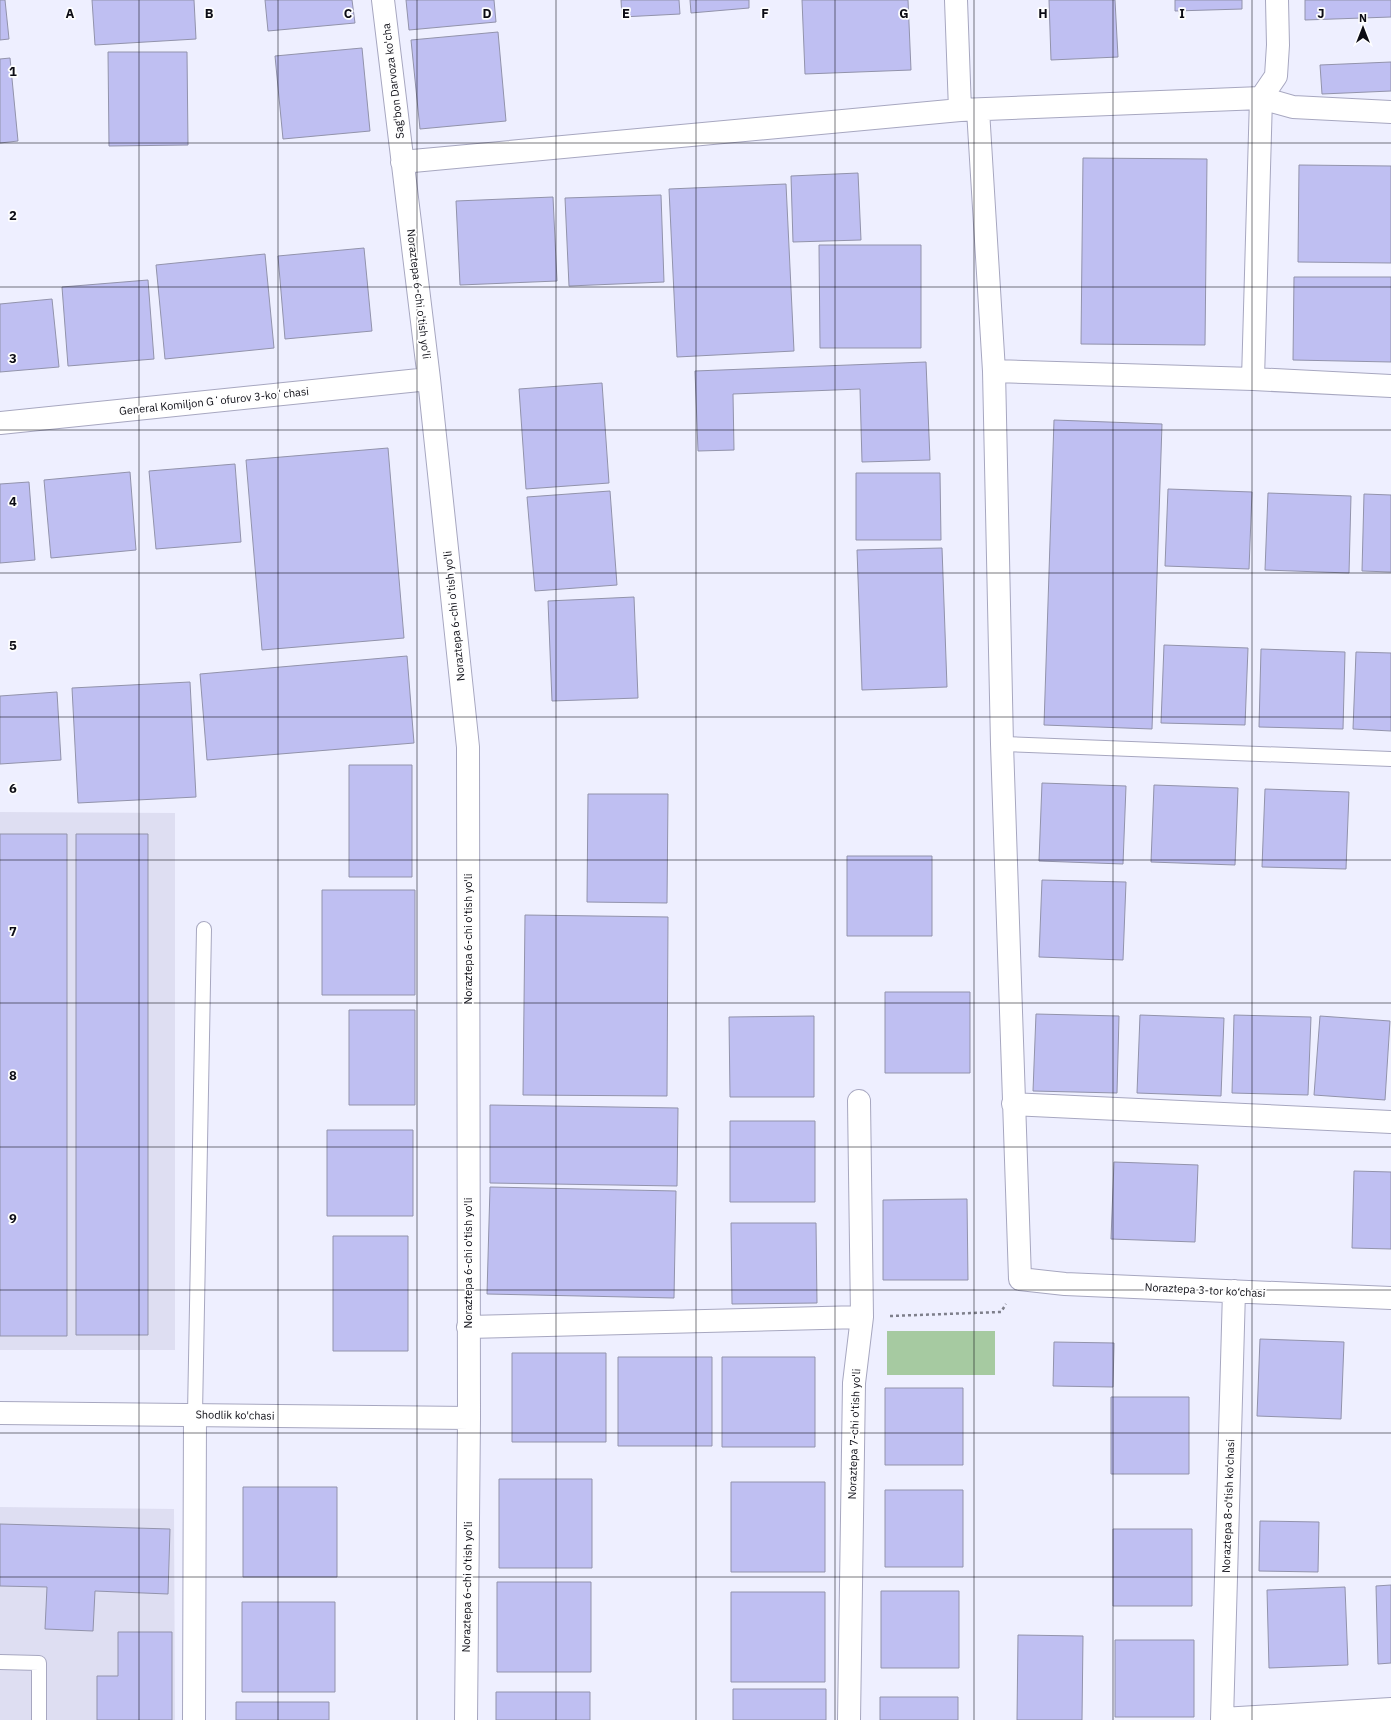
<svg xmlns="http://www.w3.org/2000/svg" width="1391" height="1720" viewBox="0 0 1391 1720" font-family="'IBM Plex Sans',sans-serif">
<style>
.built{fill:#dedef2}
.green{fill:#a6caa1}
.building{fill:#bfbff2;stroke:#9293ab}
.lines{fill:none;stroke-linecap:round;stroke-linejoin:round}
.lane-casing{stroke:#a7a7c0;stroke-width:16}
.street-casing{stroke:#a7a7c0;stroke-width:24}
.path{stroke:#7e7f8b;stroke-width:2.5;stroke-dasharray:3 3;stroke-linecap:butt}
.lane{stroke:#fff;stroke-width:14}
.street{stroke:#fff;stroke-width:22}
.grid{fill:none;stroke:#0c0c14;stroke-width:1;stroke-opacity:0.55}
.labels{text-anchor:middle;dominant-baseline:central;stroke-width:3.5;stroke-linejoin:round;paint-order:stroke}
.street-label{font-size:11px;fill:#0c0c14;stroke:#fefefe}
.grid-label{font-size:13px;text-anchor:middle;font-weight:bold;fill:#0c0c14;stroke:#fefefe;stroke-width:3.5;stroke-linejoin:round;paint-order:stroke}
</style>
<rect width="100%" height="100%" fill="#eeefff"/>
<path class="built" d="M0,812l175,1v537h-175z
M0,1507l174,2 1,211h-175z"/>
<path class="green" d="M887,1331h108v44h-108z"/>
<path class="building" d="M0,0h5l4,39 -9,1z
M92,0h102l2,39 -101,6z
M265,0h87l3,23 -87,8z
M406,0h88l2,22 -87,8z
M621,0h58l1,14 -58,3z
M690,0h59v8l-58,5z
M802,0h106l3,70 -106,4z
M1049,0h66l3,57 -67,3z
M1175,0h67v9l-67,2z
M1305,0h86v17l-86,3z
M498,32l8,89 -86,8 -9,-89z
M362,48l8,83 -87,8 -8,-83z
M108,52h79l1,93 -79,1z
M10,58l8,83 -18,2v-84z
M1391,62v29l-69,3 -2,-29z
M1083,158l124,1 -2,186 -124,-1z
M1299,165l92,1v97l-93,-1z
M858,173l3,67 -68,2 -2,-66z
M786,184l8,167 -117,6 -8,-168z
M661,195l3,87 -95,4 -4,-88z
M553,197l4,84 -97,4 -4,-84z
M819,245h102v103h-101z
M364,248l8,83 -87,8 -7,-83z
M265,254l9,94 -109,11 -9,-94z
M1294,277h97v85l-98,-2z
M148,280l6,79 -86,7 -6,-79z
M52,299l7,68 -59,5v-68z
M926,362l4,98 -68,2 -2,-73 -127,5 1,56 -36,1 -3,-80z
M602,383l7,100 -83,6 -7,-100z
M1054,420l108,4 -10,305 -108,-4z
M388,448l16,190 -142,12 -16,-190z
M235,464l6,78 -85,7 -7,-78z
M130,472l6,78 -85,8 -7,-78z
M856,473h84l1,67h-85z
M29,482l6,78 -35,3v-79z
M1168,489l84,3 -3,77 -84,-3z
M610,491l7,94 -82,6 -8,-94z
M1268,493l83,3 -2,77 -84,-3z
M1364,494l27,1v77l-29,-1z
M942,548l5,139 -85,3 -5,-140z
M634,597l4,101 -86,3 -4,-100z
M1164,645l84,3 -3,77 -84,-2z
M1261,649l84,3 -2,77 -84,-2z
M1356,652l35,1v78l-38,-2z
M407,656l7,87 -207,17 -7,-86z
M190,682l6,115 -118,6 -6,-115z
M57,692l4,68 -61,4v-68z
M349,765h63v112h-63z
M1042,783l84,3 -3,78 -84,-3z
M1154,785l84,3 -3,77 -84,-3z
M1265,789l84,3 -3,77 -84,-2z
M588,794h80l-1,109 -80,-1z
M0,834h67v502h-67z
M76,834h72v501h-72z
M847,856h85v80h-85z
M1042,880l84,2 -3,78 -84,-3z
M322,890h93v105h-93z
M525,915l143,2 -1,179 -144,-1z
M885,992h85v81h-85z
M349,1010h66v95h-66z
M1036,1014l83,2 -2,77 -84,-2z
M1140,1015l84,3 -3,78 -84,-3z
M1234,1015l77,2 -3,78 -76,-2z
M814,1016v81h-84l-1,-80z
M1320,1016l70,5 -5,79 -71,-5z
M490,1105l188,3 -1,78 -187,-3z
M730,1121h85v81h-85z
M327,1130h86v86h-86z
M1114,1162l84,3 -3,77 -84,-3z
M1354,1171l37,1v77l-39,-1z
M490,1187l186,4 -2,107 -187,-4z
M967,1199l1,81h-85v-80z
M731,1223h85l1,80 -85,1z
M333,1236h75v115h-75z
M1260,1339l84,3 -3,77 -84,-3z
M1054,1342l60,1 -1,44 -60,-1z
M512,1353h94v89h-94z
M618,1357h94v89h-94z
M722,1357h93v90h-93z
M885,1388h78v77h-78z
M1111,1397h78v77h-78z
M499,1479h93v89h-93z
M731,1482h94v90h-94z
M243,1487h94v90h-94z
M885,1490h78v77h-78z
M1260,1521l59,1 -1,50 -59,-1z
M0,1524l170,5 -2,65 -73,-3 -2,40 -48,-2 2,-42 -47,-1z
M1113,1529h79v77h-79z
M497,1582h94v90h-94z
M1391,1585v78l-13,1 -2,-78z
M1345,1587l3,78 -79,3 -2,-78z
M881,1591h78v77h-78z
M731,1592h94v90h-94z
M242,1602h93v90h-93z
M118,1632h54v88h-75v-44h21z
M1018,1635l65,1 -1,84h-65z
M1115,1640h79v77h-79z
M733,1689h93v31h-93z
M496,1692h94v28h-94z
M880,1697h78v23h-78z
M236,1702h93v18h-93z"/>
<g class="lines">
<g class="lane-casing">
<path id="lane" d="M1002,744l389,15
M195,1414l9,-485
M0,1662l39,1v57"/>
</g>
<g class="street-casing">
<path id="street" d="M383,0l46,379 39,368 1,671 -3,302
M956,0l4,110
M978,110l16,261 8,373 18,535 45,5 326,14
M402,162l558,-52 301,-12 32,9 98,5
M994,371l259,8 138,7
M1253,379l8,-281 15,-22 2,-31 -1,-45
M0,423l429,-44
M1013,1104l378,18
M468,1327l394,-10
M0,1413l469,5
M1222,1719l169,-10
M194,1720l1,-306
M849,1720l5,-337 8,-66 -3,-216
M1222,1720l12,-429"/>
</g>
<path class="path" d="M890,1316l111,-4 5,-8"/>
<use href="#lane" class="lane"/>
<use href="#street" class="street"/>
</g>
<path class="grid" d="M139,0v1720M278,0v1720M417,0v1720M556,0v1720M696,0v1720M835,0v1720M974,0v1720M1113,0v1720M1252,0v1720M0,143h1391M0,287h1391M0,430h1391M0,573h1391M0,717h1391M0,860h1391M0,1003h1391M0,1147h1391M0,1290h1391M0,1433h1391M0,1577h1391"/>
<g class="labels">
<g class="street-label">
<text transform="translate(393 81) rotate(-97)">Sag'bon Darvoza ko'cha</text>
<text transform="translate(419 294) rotate(83)">Noraztepa 6-chi o'tish yo'li</text>
<text transform="translate(214 401) rotate(-6)">General Komiljon Gʻofurov 3-koʻchasi</text>
<text transform="translate(454 616) rotate(-96)">Noraztepa 6-chi o'tish yo'li</text>
<text transform="translate(468 939) rotate(-90)">Noraztepa 6-chi o'tish yo'li</text>
<text transform="translate(468 1263) rotate(-90)">Noraztepa 6-chi o'tish yo'li</text>
<text transform="translate(1205 1290) rotate(3)">Noraztepa 3-tor ko‘chasi</text>
<text transform="translate(235 1415) rotate(1)">Shodlik ko'chasi</text>
<text transform="translate(854 1434) rotate(-88)">Noraztepa 7-chi o'tish yo'li</text>
<text transform="translate(1228 1506) rotate(-88)">Noraztepa 8-o'tish ko'chasi</text>
<text transform="translate(467 1587) rotate(-89)">Noraztepa 6-chi o'tish yo'li</text>
</g>
</g>
<g class="grid-label">
<text x="70" y="18">A</text>
<text x="209" y="18">B</text>
<text x="348" y="18">C</text>
<text x="487" y="18">D</text>
<text x="626" y="18">E</text>
<text x="765" y="18">F</text>
<text x="904" y="18">G</text>
<text x="1043" y="18">H</text>
<text x="1182" y="18">I</text>
<text x="1321" y="18">J</text>
<text x="13" y="76">1</text>
<text x="13" y="220">2</text>
<text x="13" y="363">3</text>
<text x="13" y="506">4</text>
<text x="13" y="650">5</text>
<text x="13" y="793">6</text>
<text x="13" y="936">7</text>
<text x="13" y="1080">8</text>
<text x="13" y="1223">9</text>
</g>
<g transform="translate(1363 28)" stroke="#fefefe" stroke-width="3" paint-order="stroke">
<path d="M0-3L7 15L0 10L-7 15Z" fill="#0c0c14"/>
<text y="-6" font-size="11" font-weight="bold" text-anchor="middle" fill="#0c0c14">N</text>
</g>
</svg>
